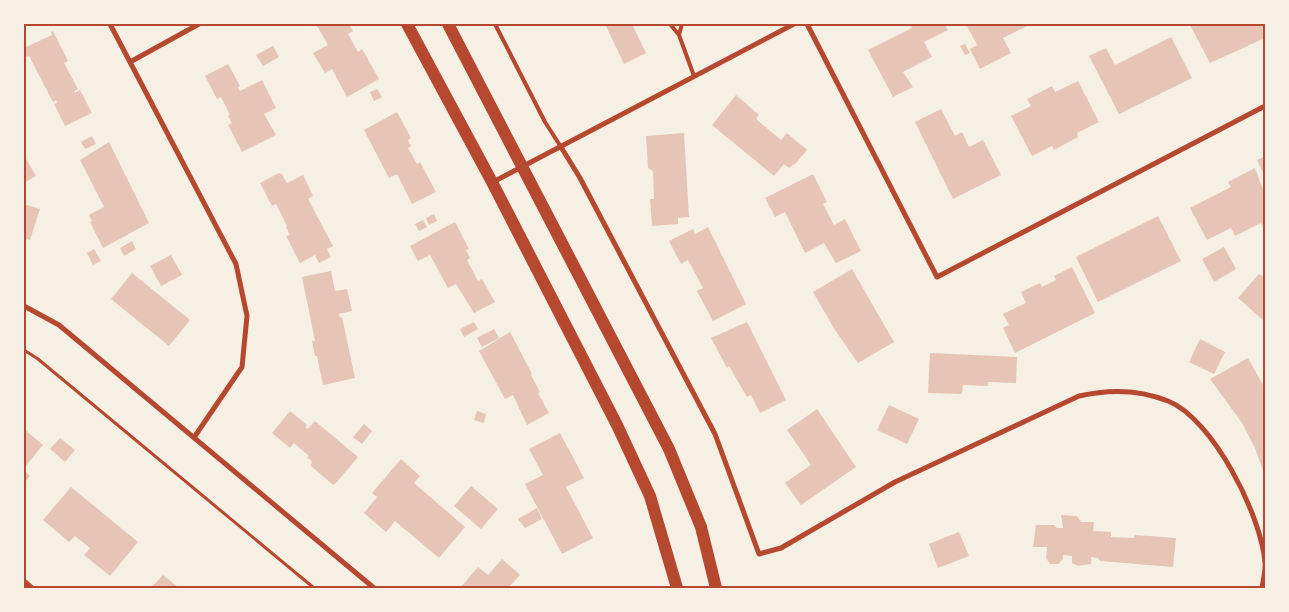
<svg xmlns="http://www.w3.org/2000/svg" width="1289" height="612" viewBox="0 0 1289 612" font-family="'Roboto Condensed',sans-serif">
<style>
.building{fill:#e6c5b7}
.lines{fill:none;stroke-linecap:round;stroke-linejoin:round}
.path{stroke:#b5482f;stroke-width:3}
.service{stroke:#b5482f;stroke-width:4}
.minor{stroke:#b5482f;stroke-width:5}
.primary{stroke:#b5482f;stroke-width:12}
.neatline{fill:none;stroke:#b5482f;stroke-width:2}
</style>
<rect width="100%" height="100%" fill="#f6efe4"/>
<path class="building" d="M316,24h33l4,7 -5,3 10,18 4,-3 17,30 -32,18 -15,-28 -7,4 -12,-20 15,-8z
M605,24h27l14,29 -22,11z
M910,24h34l4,6 -24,12 8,15 -29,15 10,15 -20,10 -25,-47 44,-22z
M966,24h65l-28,14 8,15 -31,16 -10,-20 7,-4z
M1193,24h72v14l-55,25 -20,-38z
M53,31l15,30 -4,2 14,26 -4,2 1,2 5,-3 12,23 -27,13 -11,-22 3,-1 -1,-3 -3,2 -24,-46 -2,1 -3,-5v-4l28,-13 -1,-3z
M1171,37l21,41 -73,36 -30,-58 17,-8 9,17z
M965,44l5,9 -5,2 -5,-9z
M273,46l6,11 -16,9 -7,-11z
M228,64l12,22 -2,1 2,4 22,-11 14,28 -12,6 12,21 -34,17 -14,-27 4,-2 -4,-7 2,-1 -9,-18 -4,2 -12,-23z
M1078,81l21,41 -22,11 1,4 -24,13 -2,-4 -20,10 -21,-40 20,-10 -4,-7 25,-13 3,6z
M377,89l5,8 -8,4 -4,-9z
M736,95l23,20 -3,4 25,21 6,-7 20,17 -11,13 -7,5 -5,-4 -10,12 -62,-51z
M941,109l14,27 7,-4 7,15 14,-7 18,35 -48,24 -38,-77z
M397,112l14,26 -3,2 3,6 -3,2 9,16 3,-2 16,30 -24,12 -15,-30 -8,4 -25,-48z
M684,133l5,84 -11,1v6l-26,2 -2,-27h4l-1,-28 -5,-3 -2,-32z
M92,136l4,8 -11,5 -4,-7z
M109,142l40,81 -46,25 -13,-26 2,-1 -3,-6 15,-8 -24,-47z
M1265,156v21l-8,-17z
M25,157l11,19 -12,7v-25z
M1255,168l10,27v31l-2,1 -2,-4 -26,13 -4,-8 -24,12 -17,-32 41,-21 -3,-5z
M279,173l3,1 5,9 16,-8 10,21 -5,3 25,47 -6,3 4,8 -12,6 -4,-8 -15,8 -14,-27 4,-1 -4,-8 1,-1 -11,-22 -4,2 -12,-23z
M813,174l14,28 -4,2 11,21 11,-6 16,32 -25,12 -12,-20 -19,10 -20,-41 -10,5 -10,-19z
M24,204l16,5 -10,31 -6,-2z
M434,214l3,7 -8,4 -3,-7z
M1158,216l23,45 -83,41 -22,-45z
M423,220l4,7 -8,4 -4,-7z
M455,222l14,27 -3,1 4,8 -3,2 11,21 4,-2 13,23 -21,11 -18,-29 -8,4 -18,-33 -12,6 -8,-15z
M708,227l38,77 -33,17 -16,-30 6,-3 -15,-28 -7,4 -12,-23 24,-12 2,5z
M132,241l4,8 -12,7 -4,-8z
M1224,247l12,22 -22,13 -12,-23z
M94,249l7,12 -8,4 -6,-12z
M171,255l11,20 -21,11 -11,-20z
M1072,267l23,46 -80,40 -12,-25 6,-3 -6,-11 23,-11 -5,-11 19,-9 2,4 14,-7 -2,-4z
M852,269l42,73 -36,21 -23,-33 -22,-38z
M331,271l4,20 12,-2 5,22 -13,3 1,4 2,-1 13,61 -32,7 -6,-29h-2l-3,-15h3l-13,-64z
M132,273l58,47 -21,26 -58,-47z
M1259,274l6,4v44l-27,-24z
M474,322l4,7 -14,8 -4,-8z
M747,322l39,78 -26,13 -9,-18 -4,2 -18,-31 -2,2 -16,-30z
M494,329l5,9 -17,9 -5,-9z
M510,332l22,42 -1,1 9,17 -2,1 11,20 -22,12 -14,-30 -8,4 -26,-48z
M1200,339l25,13 -11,22 -25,-12z
M930,353l87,4 -1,26 -28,-1v4l-25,-1 -1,9 -34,-1z
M1248,358l15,27 2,-1v92l-10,-28 -13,-25 -32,-44z
M889,405l30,14 -12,25 -30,-14z
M817,409l39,58 -55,38 -16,-22 26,-18 -24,-35z
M290,411l17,14 -2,2 3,2 7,-8 43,36 -23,27 -2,1 -22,-19 1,-5 -5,-3 2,-2 -15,-13 -4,5 -18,-15z
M477,411l9,3 -2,9 -10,-3z
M364,424l8,7 -10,13 -9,-7z
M24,429l19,16 -19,23z
M560,433l24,45 -18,9 27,51 -31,16 -37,-70 18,-9 -14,-26z
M60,438l15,12 -10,12 -15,-13z
M401,459l19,17 -6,7 51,44 -26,31 -44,-37 -9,11 -22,-19 13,-16 -5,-4z
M24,470l6,6 -6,7z
M471,486l27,23 -17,20 -27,-23z
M71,487l67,55 -28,34 -26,-21 6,-7 -15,-12 -6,6 -26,-22z
M537,508l5,11 -17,9 -7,-9z
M1061,515l16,1 4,6h13l-1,9 18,1v5l23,1 1,-3 41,3 -3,29 -73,-6 -2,-3 -7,-1v7l-13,2 -6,-3v-7l-9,-1v4l-5,5h-8l-4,-6 1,-11h-14l3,-22h18l3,3h6z
M959,532l10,24 -31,12 -9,-24z
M502,559l18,16 -10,11 3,2h-53l18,-21 10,8z
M163,575l16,13h-28z"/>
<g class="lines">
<path class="path" d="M24,350l14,9 276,229"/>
<path class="service" d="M495,24l50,98 16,25
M670,24l9,11 15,41
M679,35l3,-11"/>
<path class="minor" d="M110,24l126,240 11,52 -5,51 -47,69
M807,24l130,253 328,-171
M130,62l69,-38
M561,147l19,31 135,256 44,120 22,-6 114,-66 184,-86c30,-7 59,-7 89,5 45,18 93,114 97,161 1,8 -2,18 -3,26
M493,182l301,-158
M24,306l35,19 315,263
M24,581l8,7"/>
<path class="primary" d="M407,24l85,158 125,243 33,71 27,92
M448,24l221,425 32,78 15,61"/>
</g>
<rect width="1289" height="612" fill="none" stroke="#f6efe4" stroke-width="50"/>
<rect x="25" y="25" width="1239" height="562" class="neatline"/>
</svg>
